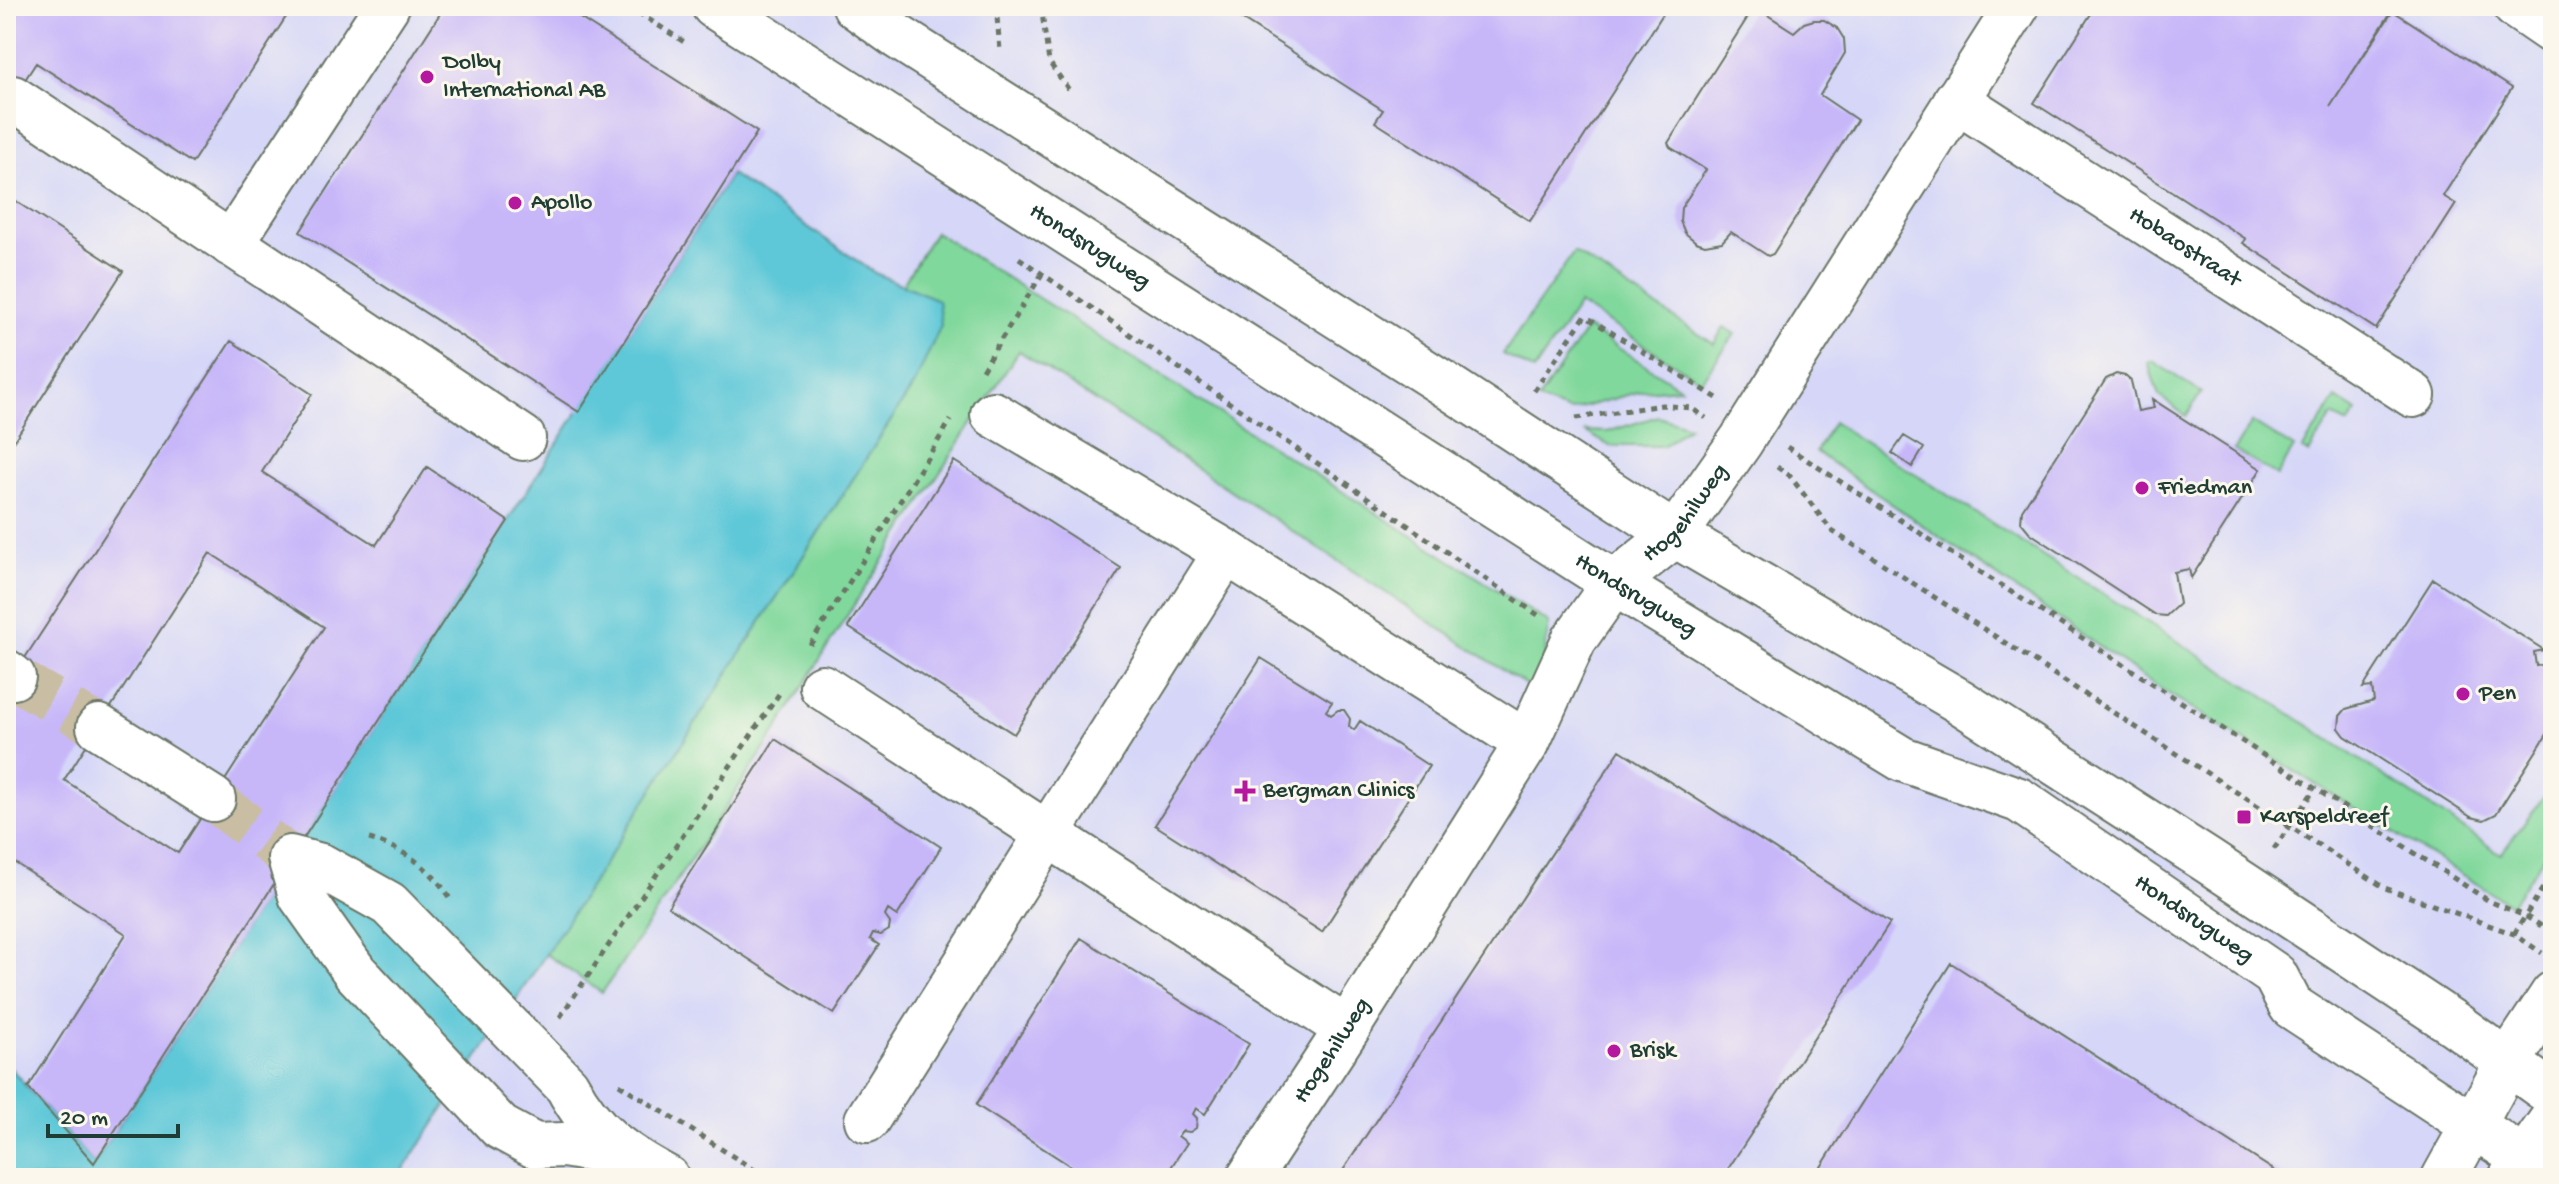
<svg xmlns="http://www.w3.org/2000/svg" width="2559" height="1184" viewBox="0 0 2559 1184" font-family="'Gochi Hand',sans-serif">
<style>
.built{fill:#d6d7f8}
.green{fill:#81d89c;stroke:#508a68;stroke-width:2}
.water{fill:#5ec8d8;stroke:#3e8286;stroke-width:2}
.building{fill:#c7b7f9;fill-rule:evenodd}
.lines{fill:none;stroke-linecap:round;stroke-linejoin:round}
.minor-tunnel{stroke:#c9bea4;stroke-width:44;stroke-dasharray:44 22;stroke-linecap:butt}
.minor-casing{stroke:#697565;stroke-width:48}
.major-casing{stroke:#697565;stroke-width:48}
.path{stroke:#697565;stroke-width:5;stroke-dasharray:6 6;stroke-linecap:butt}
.minor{stroke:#fff;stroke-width:44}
.major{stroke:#fff;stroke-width:44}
.poi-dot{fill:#b5179e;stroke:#fbf7ec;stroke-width:3}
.labels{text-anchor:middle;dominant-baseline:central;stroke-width:6;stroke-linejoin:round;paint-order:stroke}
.poi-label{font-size:24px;fill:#1f3d34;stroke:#fbf7ec;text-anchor:start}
.street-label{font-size:24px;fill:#1f3d34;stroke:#fbf7ec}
</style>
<rect width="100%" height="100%" fill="#fbf7ec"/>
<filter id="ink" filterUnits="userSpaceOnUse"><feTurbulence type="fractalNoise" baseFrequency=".0125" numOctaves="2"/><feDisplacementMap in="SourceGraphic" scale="16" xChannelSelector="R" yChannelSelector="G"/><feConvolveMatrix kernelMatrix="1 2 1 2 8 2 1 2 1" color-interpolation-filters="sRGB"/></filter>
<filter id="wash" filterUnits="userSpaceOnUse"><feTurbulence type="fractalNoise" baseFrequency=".006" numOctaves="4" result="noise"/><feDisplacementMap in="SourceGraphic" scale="32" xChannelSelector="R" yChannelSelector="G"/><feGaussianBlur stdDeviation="1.8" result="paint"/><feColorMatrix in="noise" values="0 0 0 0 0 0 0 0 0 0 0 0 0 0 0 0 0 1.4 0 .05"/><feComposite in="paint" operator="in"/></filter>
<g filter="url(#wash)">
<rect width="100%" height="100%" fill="#f3dec0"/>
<path class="built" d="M6,6h2547v1172h-2547z"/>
<path class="green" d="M935,232l614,391 -7,53 -7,15 -516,-340 -178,274 -68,111 -171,257 -56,-39 369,-571 23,-82 -36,-16z
M1574,252l140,92 10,-17 11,7 -34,47 -122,-77 -45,67 -31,-17z
M1587,328l94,60 -39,3 -73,20 -31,-11z
M2153,361l48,32 -15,23 -27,-20 -11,-33z
M2336,398l21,14 -9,12 -16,-8 -23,37 -7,-3z
M1658,416l31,10 -26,20h-53l-26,-15 23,1z
M1833,422l443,282 225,150 52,-69v58l-42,62 -353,-218 -342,-235z
M2252,422l42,26 -17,28 -43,-26z"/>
<path class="water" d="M731,174l144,99 63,27 3,25 -26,58 -369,571 -148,224h-392v-115l88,100z"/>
<g id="blocks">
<path class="building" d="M6,6h287l-101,157 -156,-100 -30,46z
M445,6h116l196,126 -178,280 -279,-180z
M1231,6h437l-138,215 -155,-99 8,-12 -154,-99z
M2096,6h299l-65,101 63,-96 119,77 -69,108 13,8 -80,125 -133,-86 3,-4 -212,-136z
M1753,9h5l36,23 10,-9 10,-3h10l13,8 7,11 1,14 -25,42 37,25 -84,134 -5,2 -37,-24 -9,10 -17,3 -9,-3 -11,-9 -5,-12 1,-13 25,-38 -36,-23 -2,-4z
M6,195l117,76 -117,182z
M231,341l81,53 -50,78 114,73 51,-78 81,54 -414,642 -66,-75 98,-154 -114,-73 -6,8v-182zM210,553l114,74 -146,226 -114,-73z
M2116,374l9,2 6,5 7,30 16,-3 -2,-9 109,70 -70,109 -2,-9 -15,3 5,32 -13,12 -10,-1 -126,-82 -9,-11 1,-12 84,-131z
M1904,436l20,12 -12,19 -20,-14z
M954,461l167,107 -107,166 -166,-107z
M2433,579l111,71 -10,2 2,14 17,-3v62l-57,89 -12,6 -13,-3 -126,-81 -6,-8 1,-12 6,-7 28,-8 -2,-14 -9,1z
M1261,658l71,44 -6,9 5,4 7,-5h6l6,9 -1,7 5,4 6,-9 69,45 -107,166 -167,-107z
M775,739l166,108 -44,69 -9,-6 -3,6 5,7 -1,7 -8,5 -8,-2 -3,6 9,6 -45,69 -166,-107z
M1620,750l270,173 -168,255h-384z
M1081,938l168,106 -44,70 -9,-6 -3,6 4,4 -1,10 -6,4 -8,-1 -4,5 9,7 -23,35h-75l-113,-73z
M1951,963l335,215h-472z"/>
</g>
</g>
<g filter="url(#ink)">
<use href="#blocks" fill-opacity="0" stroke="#697565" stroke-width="2"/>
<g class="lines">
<path class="minor-tunnel" d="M13,677l86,50
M213,799l77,59"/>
<g class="minor-casing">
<g id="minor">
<path id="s1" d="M714,6l900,577 288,176 117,41 256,175 16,31 262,172"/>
<path d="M855,6l43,31 551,350 226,148 284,166 249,160 248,164 97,70"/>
<path d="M2515,6l38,26"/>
<path d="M13,98l510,340"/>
<path id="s2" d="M1956,100l457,295"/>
<path d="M231,244l156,-238"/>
<path d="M993,414l233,138 301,191"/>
<path d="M6,672l7,5"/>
<path d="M822,687l525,342"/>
<path d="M99,727l114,72"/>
<path d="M867,1120l359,-568"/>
<path d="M624,1155l-60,-10 -29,1 -35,-19 -145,-155 -54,-76 -11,-38 31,8 68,38 178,182c25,47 54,67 100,92"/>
<path id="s3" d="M1249,1178l98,-149 180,-286 47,-103 40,-57 61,-48 66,-94 276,-435"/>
</g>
</g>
<g class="major-casing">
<path id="major" d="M2444,1178l64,-116 45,-68
M2511,1178l42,-60"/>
</g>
<path class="path" d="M628,6l56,36
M996,6l4,44
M1041,6l8,56 20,28
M1019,258l519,357
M982,370l60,-96
M1534,391l51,-75 132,82
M1576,418l86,-13 29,3 15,10
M1787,447l702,454 36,15 28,17
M1777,467l12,8 43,56 553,357 129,46 28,19
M810,645l141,-225
M369,839c34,9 65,30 82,62
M2274,849l40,-59
M2514,934l39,-62
M560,1017l219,-323
M619,1084l148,94"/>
<use href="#minor" class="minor"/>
<use href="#major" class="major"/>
</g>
</g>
<g class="poi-dot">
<circle cx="427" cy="77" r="8"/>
<circle cx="515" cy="203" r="8"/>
<circle cx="2142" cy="488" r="8"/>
<circle cx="2463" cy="694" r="8"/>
<path d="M1241 779h8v8h8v8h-8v8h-8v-8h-8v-8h8z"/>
<rect x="2236" y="809" width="16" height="16" rx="4"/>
<circle cx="1614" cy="1051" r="8"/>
</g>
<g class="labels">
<g class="poi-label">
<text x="443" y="63">Dolby<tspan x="443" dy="28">International AB</tspan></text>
<text x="531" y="203">Apollo</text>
<text x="2158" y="488">Friedman</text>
<text x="2479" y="694">Pen</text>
<text x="1263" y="791">Bergman Clinics</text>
<text x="2260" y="817">Karspeldreef</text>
<text x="1630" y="1051">Brisk</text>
</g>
<g class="street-label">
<text stroke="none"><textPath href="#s1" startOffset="446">Hondsrugweg</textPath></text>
<text stroke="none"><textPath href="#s2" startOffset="272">Hobaostraat</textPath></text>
<text stroke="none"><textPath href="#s3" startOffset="800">Hogehilweg</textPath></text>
<text stroke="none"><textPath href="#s1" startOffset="1094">Hondsrugweg</textPath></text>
<text stroke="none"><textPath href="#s1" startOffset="1742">Hondsrugweg</textPath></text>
<text stroke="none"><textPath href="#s3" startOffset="152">Hogehilweg</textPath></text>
</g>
</g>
<rect width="2559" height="1184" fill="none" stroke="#fbf7ec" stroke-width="32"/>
<path d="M48 1124v12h130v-12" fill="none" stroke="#1f3d34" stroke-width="4"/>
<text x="60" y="1124" font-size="24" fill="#1f3d34" stroke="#fbf7ec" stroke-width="6" paint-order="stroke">20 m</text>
</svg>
